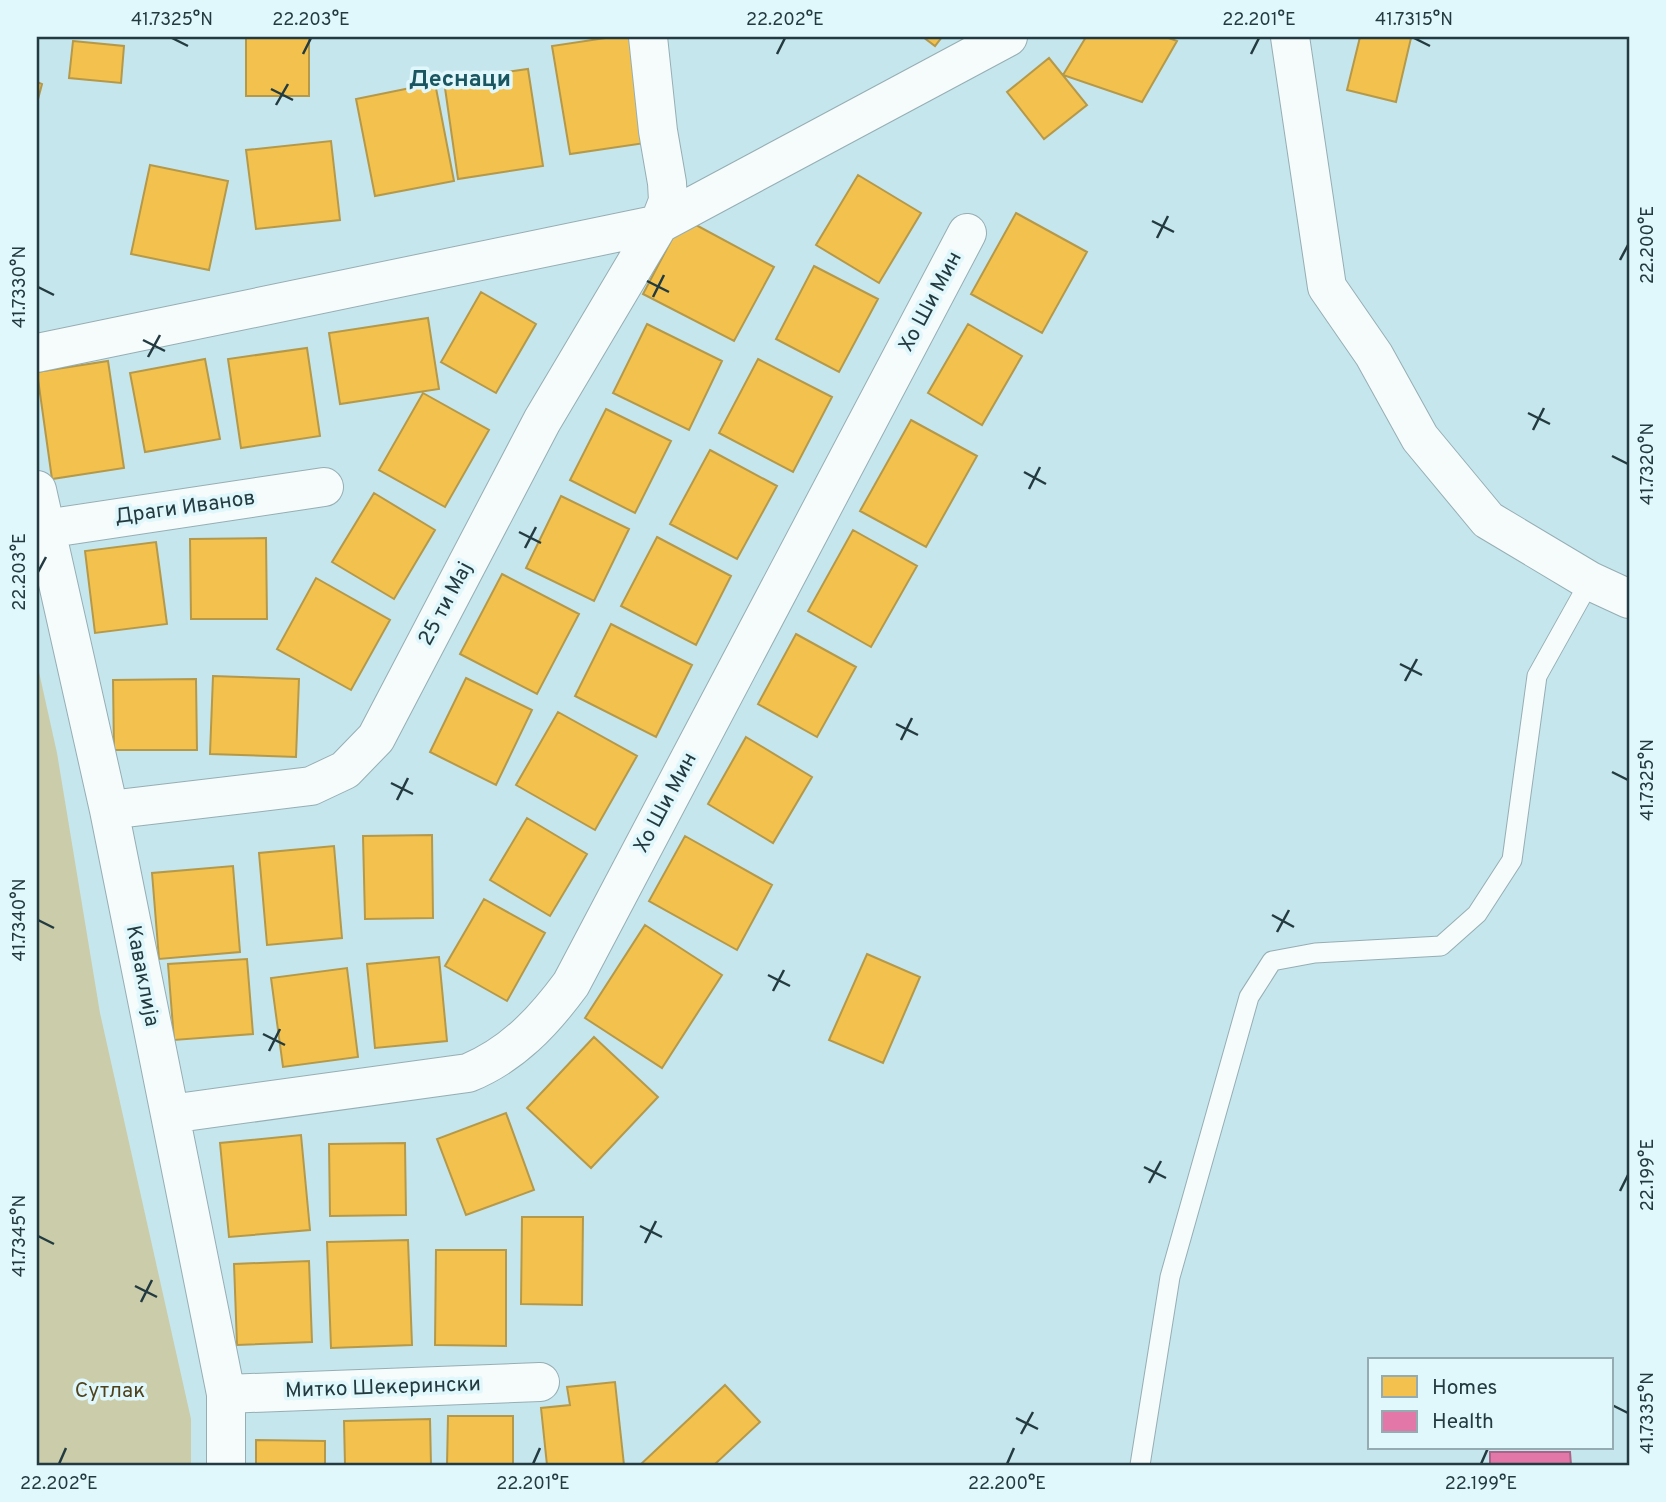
<svg xmlns="http://www.w3.org/2000/svg" width="1666" height="1502" viewBox="0 0 1666 1502" font-family="Overpass,sans-serif">
<style>
.green{fill:#cbcca9}
.homes{fill:#f2c14e;stroke:#b4994a;stroke-width:2}
.health{fill:#e377a8;stroke:#a96589;stroke-width:2}
.lines{fill:none;stroke-linecap:round;stroke-linejoin:round}
.lane-casing{stroke:#95aeb3;stroke-width:21}
.street-casing{stroke:#95aeb3;stroke-width:40}
.lane{stroke:#f6fbfc;stroke-width:19}
.street{stroke:#f6fbfc;stroke-width:38}
.ticks{fill:none;stroke:#233b40;stroke-width:2.5}
.labels{text-anchor:middle;dominant-baseline:central;stroke-width:7;stroke-linejoin:round;paint-order:stroke}
.street-label{font-size:21px;fill:#233b40;stroke:#e0f7fc}
.park-label{font-size:21px;fill:#4f421b;stroke:#e0f7fc}
.neighbourhood-label{font-size:23px;font-weight:bold;fill:#1a5660;stroke:#e0f7fc}
.neatline{fill:none;stroke:#233b40;stroke-width:2.5}
.ticks-label{font-size:18px;text-anchor:middle;fill:#233b40}
</style>
<rect width="100%" height="100%" fill="#c6e6ed"/>
<path class="green" d="M37,663l20,90 43,260 91,406v46h-154z"/>
<path class="homes" d="M246,37h63v59h-63z
M612,37h23l17,105 -82,12 -18,-108z
M923,37h19l-7,9z
M1086,37h80l11,4 -35,61 -79,-27z
M1360,37l51,1 -15,64 -49,-12z
M73,41l51,5 -3,37 -52,-5z
M1049,58l38,47 -43,34 -37,-47z
M528,69l15,97 -85,13 -14,-98z
M37,82l5,2 -5,19z
M435,83l19,98 -79,15 -19,-97z
M331,141l9,79 -84,9 -10,-79z
M150,165l78,16 -19,89 -78,-16z
M858,175l63,38 -42,70 -63,-38z
M1016,213l71,39 -45,81 -71,-39z
M683,218l91,49 -40,74 -91,-47z
M814,266l64,33 -39,73 -63,-33z
M481,292l55,32 -40,69 -55,-31z
M428,318l11,71 -99,15 -11,-71z
M647,324l75,37 -33,69 -76,-37z
M968,324l54,32 -40,69 -54,-32z
M307,348l13,88 -79,12 -13,-89z
M205,359l15,80 -75,13 -15,-79z
M758,359l74,38 -39,75 -74,-39z
M108,361l16,107 -72,11 -15,-107z
M423,393l66,37 -44,77 -66,-37z
M606,409l65,32 -36,72 -65,-33z
M911,420l66,36 -51,91 -66,-36z
M710,450l67,36 -40,73 -67,-35z
M374,493l61,37 -41,69 -62,-37z
M561,496l68,33 -35,72 -68,-33z
M853,530l64,36 -46,81 -63,-36z
M657,537l74,39 -35,69 -75,-39z
M266,538l1,81h-76l-1,-80z
M156,542l11,82 -72,9 -10,-82z
M502,574l77,40 -42,80 -77,-40z
M316,578l74,42 -39,70 -74,-41z
M611,624l81,41 -36,72 -81,-41z
M796,634l60,33 -39,70 -59,-33z
M213,676l86,3 -3,78 -86,-3z
M466,678l66,32 -36,75 -66,-33z
M196,679l1,71h-83l-1,-70z
M558,712l79,44 -42,74 -79,-45z
M746,737l66,40 -39,66 -65,-39z
M527,818l60,36 -37,62 -60,-36z
M432,835l1,83 -68,1 -2,-83z
M685,836l87,49 -35,65 -88,-49z
M334,846l8,92 -75,7 -8,-92z
M233,866l7,86 -81,7 -7,-86z
M484,899l61,34 -38,68 -62,-35z
M645,925l77,50 -60,93 -77,-50z
M867,954l53,23 -37,86 -54,-23z
M439,957l8,84 -72,7 -8,-84z
M247,959l6,75 -79,6 -6,-76z
M347,968l11,89 -75,10 -12,-89z
M594,1037l64,60 -67,71 -64,-60z
M506,1113l28,77 -68,25 -29,-76z
M301,1135l9,95 -81,7 -9,-94z
M405,1143l1,72 -76,1 -1,-72z
M522,1217h61l-1,88 -61,-1z
M408,1240l4,105 -81,3 -4,-106z
M436,1250h70v96l-71,-1z
M309,1261l3,81 -75,3 -3,-81z
M615,1382l9,83h-77l-6,-57 29,-3 -3,-18z
M725,1385l35,37 -46,43h-74z
M448,1416h65v49h-66z
M430,1419l1,46h-86l-1,-44z
M256,1440l69,1v24h-69z"/>
<path class="health" d="M1490,1452h80l1,13h-81z"/>
<g class="lines">
<g class="lane-casing">
<path id="lane" d="M1140,1465l30,-188 79,-280 23,-36 43,-8 126,-7 36,-32 35,-54 25,-184 53,-95"/>
</g>
<g class="street-casing">
<path id="street" d="M1290,37l37,250 47,68 46,83 68,82 102,61 39,18
M37,353l622,-129 349,-187
M37,490l72,320 117,584v71
M45,529l279,-42
M109,810l202,-24 34,-16 31,-32 166,-317 117,-197 9,-23 -1,-18 -9,-52 -10,-94
M170,1114l298,-41c44,-18 75,-51 103,-89l396,-751
M226,1394l314,-12"/>
</g>
<use href="#lane" class="lane"/>
<use href="#street" class="street"/>
</g>
<path class="ticks" d="M172,38l16,8M1414,38l16,8M303,54l8,-16M777,54l8,-16M1251,54l8,-16M271,89l22,11M276,105l12,-21M1152,221l22,11M1157,238l11,-22M1620,260l8,-15M647,281l22,11M38,287l16,8M653,297l11,-22M143,340l22,11M148,357l12,-22M1528,413l22,11M1533,430l11,-22M1612,456l16,8M1024,472l22,12M1029,489l11,-22M519,532l22,11M525,548l11,-21M38,572l8,-15M1400,664l22,11M1405,681l12,-22M896,724l22,11M901,740l11,-22M1612,772l16,8M391,783l22,11M397,800l11,-22M1272,915l22,12M38,920l16,8M1277,932l12,-22M768,975l22,11M773,991l11,-21M263,1034l22,11M269,1051l11,-22M1144,1167l22,11M1149,1183l12,-22M1620,1191l8,-16M640,1226l22,11M38,1236l16,8M645,1243l11,-22M135,1286l22,11M141,1302l11,-22M1612,1405l16,8M1016,1418l22,11M1021,1434l12,-22M59,1464l7,-16M533,1464l7,-16M1007,1464l7,-16M1481,1464l7,-16"/>
<g class="labels">
<g class="street-label">
<text transform="translate(931 302) rotate(-62)">Хо Ши Мин</text>
<text transform="translate(185 508) rotate(-8)">Драги Иванов</text>
<text transform="translate(446 604) rotate(-62)">25 ти Мај</text>
<text transform="translate(666 803) rotate(-62)">Хо Ши Мин</text>
<text transform="translate(142 976) rotate(79)">Каваклија</text>
<text transform="translate(383 1388) rotate(-2)">Митко Шекерински</text>
</g>
<g class="park-label">
<text x="110" y="1391">Сутлак</text>
</g>
<g class="neighbourhood-label">
<text x="460" y="80">Деснаци</text>
</g>
</g>
<rect width="1666" height="1502" fill="none" stroke="#e0f7fc" stroke-width="77"/>
<rect x="1368" y="1358" width="245" height="91" fill="#e0f7fc" stroke="#94acb1" stroke-width="2"/>
<rect x="1382" y="1376" width="35" height="21" fill="#f2c14e" stroke="#94acb1" stroke-width="2"/>
<text x="1432" y="1394" font-size="21" fill="#233b40">Homes</text>
<rect x="1382" y="1411" width="35" height="21" fill="#e377a8" stroke="#94acb1" stroke-width="2"/>
<text x="1432" y="1428" font-size="21" fill="#233b40">Health</text>
<rect x="38" y="38" width="1590" height="1426" class="neatline"/>
<g class="ticks-label">
<text x="172" y="25">41.7325°N</text>
<text x="311" y="25">22.203°E</text>
<text x="785" y="25">22.202°E</text>
<text x="1259" y="25">22.201°E</text>
<text x="1414" y="25">41.7315°N</text>
<text transform="translate(1647 245) rotate(-90)" y="6">22.200°E</text>
<text transform="translate(19 287) rotate(-90)" y="6">41.7330°N</text>
<text transform="translate(1647 464) rotate(-90)" y="6">41.7320°N</text>
<text transform="translate(19 572) rotate(-90)" y="6">22.203°E</text>
<text transform="translate(1647 780) rotate(-90)" y="6">41.7325°N</text>
<text transform="translate(19 920) rotate(-90)" y="6">41.7340°N</text>
<text transform="translate(1647 1175) rotate(-90)" y="6">22.199°E</text>
<text transform="translate(19 1236) rotate(-90)" y="6">41.7345°N</text>
<text transform="translate(1647 1413) rotate(-90)" y="6">41.7335°N</text>
<text x="59" y="1489">22.202°E</text>
<text x="533" y="1489">22.201°E</text>
<text x="1007" y="1489">22.200°E</text>
<text x="1481" y="1489">22.199°E</text>
</g>
</svg>
